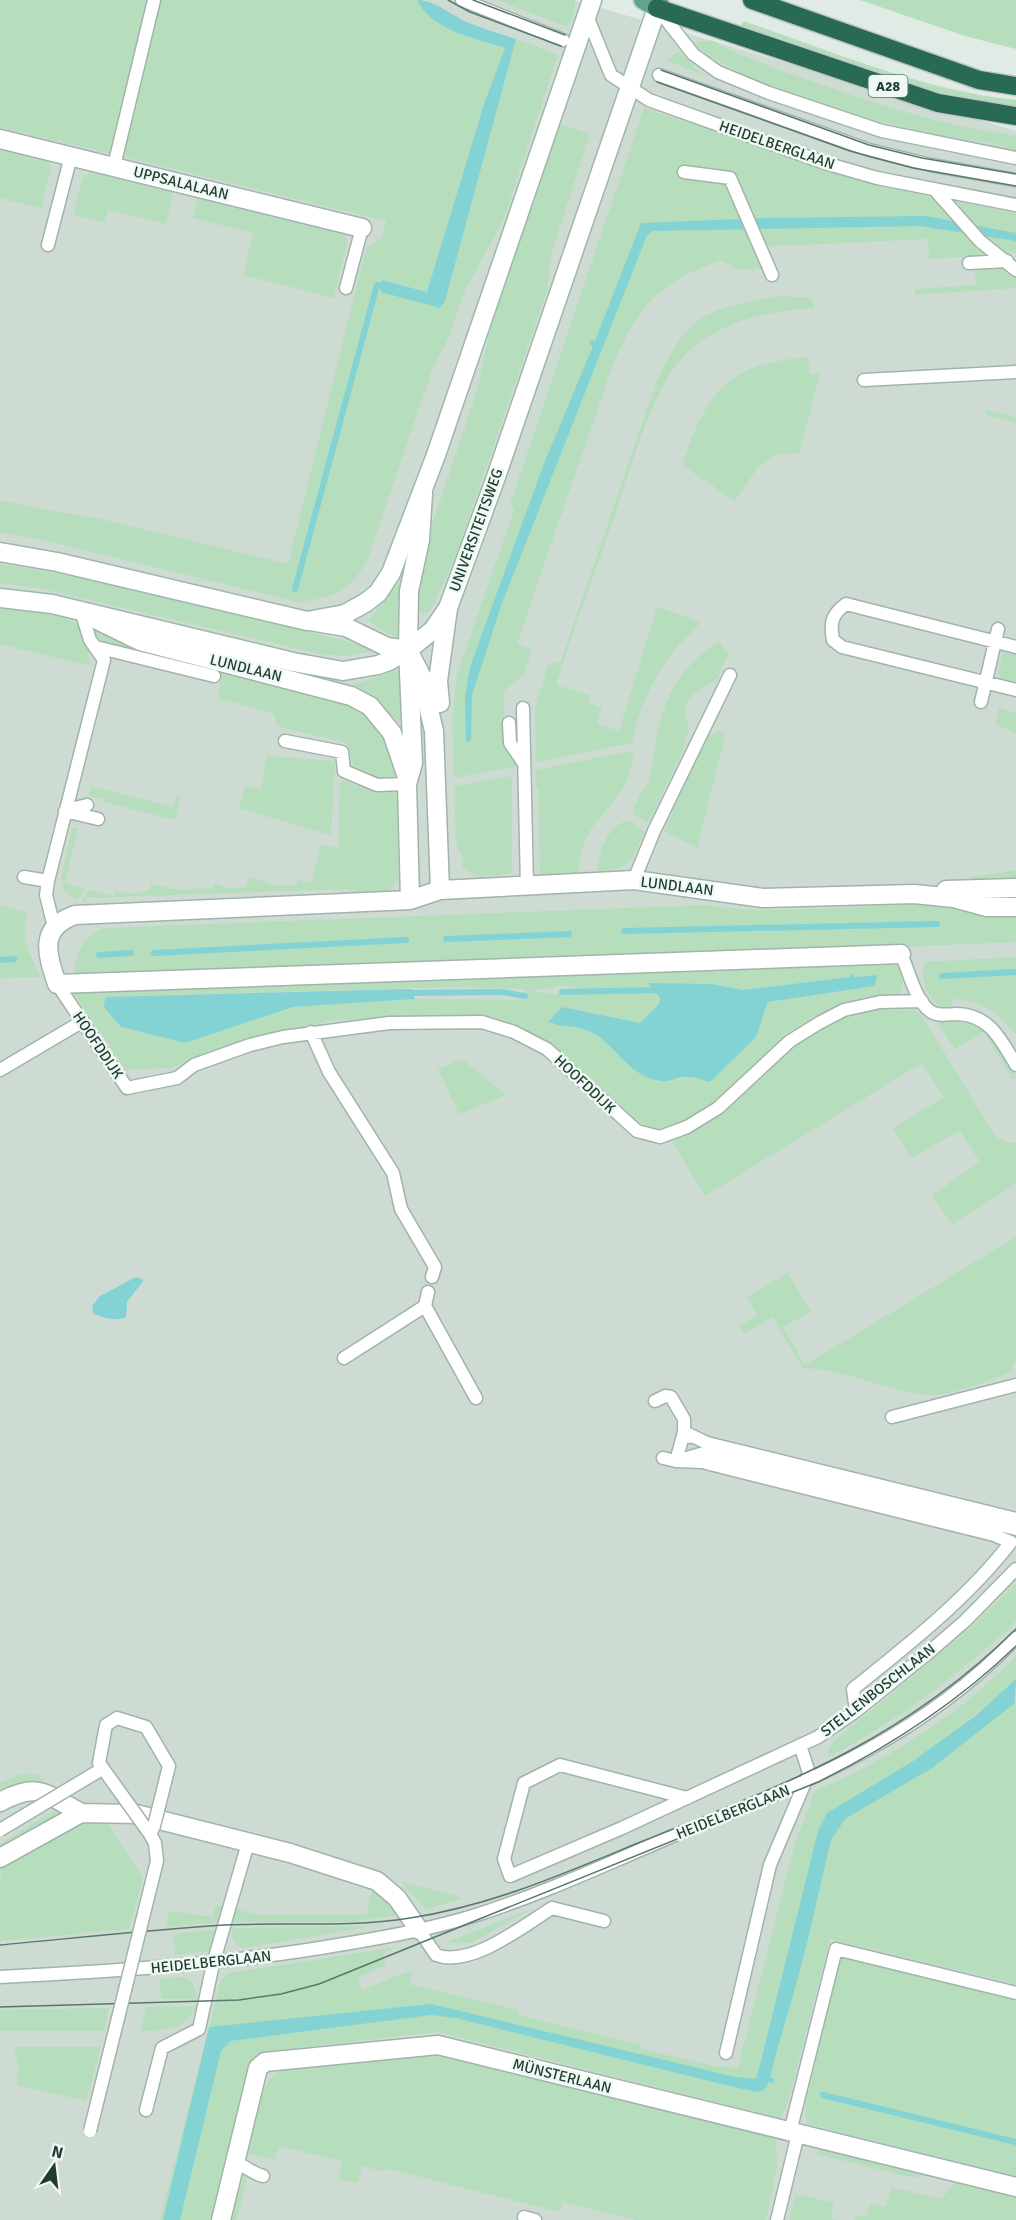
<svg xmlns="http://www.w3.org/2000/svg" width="1016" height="2220" viewBox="0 0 1016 2220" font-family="Signika,sans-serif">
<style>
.built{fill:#cddbd3}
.green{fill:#b6debc;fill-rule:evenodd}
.water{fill:#83d2d4}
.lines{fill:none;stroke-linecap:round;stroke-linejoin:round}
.stream{stroke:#83d2d4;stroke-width:6}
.lane-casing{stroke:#a2b3ab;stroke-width:15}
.street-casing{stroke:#a2b3ab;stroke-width:21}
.secondary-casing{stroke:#9db8ab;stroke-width:21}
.primary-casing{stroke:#c0c8c5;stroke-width:21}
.highway-casing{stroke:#c0c8c5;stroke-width:21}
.lane{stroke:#fff;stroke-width:12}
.street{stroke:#fff;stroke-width:18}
.secondary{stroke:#fff;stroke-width:18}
.primary{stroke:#60a48a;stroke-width:18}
.highway{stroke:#296a55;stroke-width:18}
.tram{stroke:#59786c;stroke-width:1.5}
.lane-bridge-casing{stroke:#a2b3ab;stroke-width:15;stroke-linecap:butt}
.lane-bridge{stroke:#fff;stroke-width:12}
.labels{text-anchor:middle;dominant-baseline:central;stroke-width:5;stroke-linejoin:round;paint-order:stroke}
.shield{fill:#eff8f3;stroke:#5d746b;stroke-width:1.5}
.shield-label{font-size:14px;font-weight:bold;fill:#1f3c31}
.street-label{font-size:15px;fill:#1f3c31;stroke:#eff8f3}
</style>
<rect width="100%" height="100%" fill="#dfebe4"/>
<path class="built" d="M0,0h574l442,131v2089h-1016z"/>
<path class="green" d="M0,0h417c15,30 58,39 88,48l-20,53 -58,191 -44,-12 57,28 5,-7 71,-262 42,16 -54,164 -38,69 -19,53 -15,29 -64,188c-16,33 -34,40 -70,44l-247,-60 -51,-10v-31l105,19 183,44 78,-315 16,-11 4,-17 -386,-94z
M497,0h78l-1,12 -6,15z
M860,0h156v49l-51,-13z
M743,21c90,30 177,69 273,79v9l-74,-12 -202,-69z
M713,41c31,17 65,29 98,40 70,25 131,44 205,55v14c-27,-9 -57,-11 -85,-17 -60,-12 -196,-49 -238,-91z
M678,51l25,24 -37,-15z
M644,108l229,76 143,29v40l-87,6 -1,-20 -173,8 8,22 -24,1 -18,-10c-28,10 -56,23 -76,47 -29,37 -40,82 -55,125 -25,71 -49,141 -73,212l15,5 -8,25 -20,17v55l14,20 -64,12 -2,-61 5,-42 57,-165 -4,-6z
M560,124l30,10 -39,120 -4,37 -92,267 -25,54 -8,2 -6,-6 2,-41 59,-176 14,-65z
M0,147l48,11 3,10 -10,40 -41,-10z
M92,170l82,20 -8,34 -58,-14 -3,13 -32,-8 9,-36z
M198,196l147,37 2,10 -13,55 -91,-23 10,-42 -60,-15z
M1001,267l15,9v12l-101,7v-6l61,-4 -1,-16z
M780,296l31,2 4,10c-48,3 -98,13 -133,50 -31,35 -51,110 -66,154 -20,58 -42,115 -60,173l35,11 -3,7 14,5 -5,16 22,7 38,-124 43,15c-6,10 -15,15 -22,24 -22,27 -40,62 -46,97l-96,19 -1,-54 13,-43 13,-4 96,-281c10,-19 20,-41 36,-55 22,-20 59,-23 87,-29z
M809,357l1,17 10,-1 -21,81h-23l-17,12 -24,35 -53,-36c25,-74 46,-102 127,-108z
M988,410l28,7v6l-30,-8z
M0,564l79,13 260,62 30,9 2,3 -24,5 -27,-2 -282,-66 -38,-5z
M404,579v56l-8,3 -28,-17c7,-8 30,-40 36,-42z
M0,609c23,3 59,1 78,17 10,8 10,28 12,40l-90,-22z
M94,631l27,11 237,65c20,19 35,41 37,70l-17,1 -24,-9 -7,-26 -70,-17 -3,-12 -56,-16 4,-26 -126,-32z
M718,641l11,13 -13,26 -21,13 -7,8 -3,11 4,18 -7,22 -34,71 -15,-9c1,-13 13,-25 17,-38 3,-10 3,-21 5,-32 10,-49 22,-73 63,-103z
M1003,652l13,3v28l-13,-3 -5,-5z
M399,670l3,1 3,57 -23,-22 -30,-21z
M999,708l17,5v20l-21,-9z
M721,730l4,5 -28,113 -33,-17 43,-94z
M630,751l3,3c-4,56 -54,59 -54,119l-39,2 -2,-87 -2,-1 -1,-17z
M267,756l68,5 -4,74 -92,-27 6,-22 16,4z
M512,776v93l-3,5 -29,3 -18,-10 1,-8 -7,-16 -2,-57z
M344,781l30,11h23l1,88 -11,12 -35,2 -1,-5 -264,9v6l-5,-2 8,-12 24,6 2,-6 14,4 20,-4 1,-6 28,6 19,-1 1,-3 13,4 2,-7 14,5 18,-1 3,-10 28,9 19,-1 2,-5 13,3 10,-38 17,3 2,-66z
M91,786l82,21 3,-12h5l-6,25 -71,-18v-3l-15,-3z
M629,820l15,12c-13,30 -12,38 -48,39 5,-21 9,-44 33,-51z
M72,828h6l-13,55 20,6 -8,11 -13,-9 -3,-13z
M1016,870v12l-45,1 -1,-6z
M0,905l27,8c-6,26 1,41 14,64l-41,1z
M705,905c68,11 138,0 206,0 35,0 71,6 105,10v27l-444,19 -497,15c-1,-23 8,-39 30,-48z
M1016,957v78c-18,-22 -33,-35 -64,-36v9c-24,0 -31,-25 -28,-46z
M892,964l8,4 3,19 -4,7 -38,5 -49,19 -26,16 -66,65 -24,17 -33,14 -22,-6 -87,-77 -70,-31 -150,4 -91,21 -73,27 -44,2 -54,-79zM850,974l5,3 17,-2 3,11 -107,16 -3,13 -69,64c-14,-3 -25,5 -40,1 -28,-6 -40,-34 -63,-47 -14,-8 -30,-4 -45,-11l14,-15 78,16 19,-19 1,-5 -11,-15h62l32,6 107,-13zM563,986l42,6 -37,3 -38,-4zM448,987l75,2 3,2 -2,9 -109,-1 -122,8 -108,36 -64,-16 -18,-25 3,-5z
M877,1010h38l7,6 73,120 13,7h8v41l-64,40 -20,-29 48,-33 -20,-31 -49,27 -18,-30 51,-31 -22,-34 -217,133 -33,-55c62,-21 95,-80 149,-113 17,-10 37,-14 56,-18z
M937,1022c48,-2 60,14 79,55l-3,3 -29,-48 -29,17z
M462,1059l44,36 -47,19 -21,-45z
M1016,1237v122l-5,13c-19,7 -62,25 -81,23 -43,-4 -83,-25 -127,-27l-31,-51 -27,17 -6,-8 18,-11 -10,-18 41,-24 23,39 -28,15 22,38z
M1016,1583v37l-6,8c-57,49 -113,95 -181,128l-1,-5 6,-10 140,-116z
M1016,1656v23c-33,30 -67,59 -105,83 -29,19 -63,34 -88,58l-57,221 12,3 24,-81 29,-123 14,-21 87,-51 84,-66v282l-186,-45 -43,167 -7,12 -343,-86 -176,20 -11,9 -39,159h-51l61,-240 8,-7 162,-25 1,3h-6l-3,4 4,10 -30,12 5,13 50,-20 -3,14 109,26v5l123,30v4l73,17 24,2 55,-218 22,-60c66,-24 153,-82 201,-134z
M21,1774h16l7,6 -9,8 -17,-5 -18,9v-9z
M66,1803l-2,8 -64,39v-6z
M105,1819l38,59 -14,51 -129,12v-60l2,-2 -2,-13 81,-46z
M400,1881l63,17 -37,11z
M375,1890l23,25 -47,7h-118l3,-13 22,6 109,-1 4,-21z
M216,1905l8,1 -4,16 -54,5 3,-16 43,6z
M533,1908l-62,35h-26z
M373,1926l-130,22 -6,-2 -6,-12 2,-6z
M220,1929l-10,22 -35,4 -2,-21z
M841,1957l175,44v176l-209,-53 -2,-19z
M183,1977l10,5 5,17h-37l-1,-20z
M196,2006c-10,25 -33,24 -56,25l6,-24z
M109,2008l-5,23h-104v-21z
M14,2047h87l-15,54 -69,-16 1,-20z
M424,2053l22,2 324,81 6,4 1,26 -11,54h-130l-73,-18 -3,10 -175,-44 -1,4 -22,-6 -4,17 -20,-4 4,-18 -63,-15 -4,14 -28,-7c7,-28 9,-71 37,-84z
M822,2148l99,24 -3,6h-3l-99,-24z
M243,2178h4l-10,42h-6z
M956,2181l60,15v24h-161l1,-5 10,2 4,-14 16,4 5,-20 50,12z
M796,2194l38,9 -4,15 9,2h-50z"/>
<path class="water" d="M417,0c19,0 34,16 52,23 15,6 31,11 47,16l-71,262 -5,7 -59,-16 1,-12 45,12 58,-191 20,-53c-30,-10 -73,-17 -88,-48z
M926,216l90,17v8l-97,-15 -266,5 -6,4 -146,371 -29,89 -1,45 -5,2 -1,-45 5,-30 73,-201 50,-120 -4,-2 2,-4 4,1 46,-118 124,-5z
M850,974l6,3 21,-2 -2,11 -107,16 -12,35 -46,45c-7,-2 -15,-5 -23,-5 -11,-1 -16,7 -31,3 -28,-6 -40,-34 -63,-47 -14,-8 -31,-5 -45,-11l14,-15 78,16 19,-19 1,-6 -12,-15 63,1 32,6 107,-13z
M411,989l4,10 -122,8 -108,36 -64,-16 -18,-21 3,-9z
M136,1277l8,3 -17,22 -1,15c-11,5 -21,1 -32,-3l-2,-8 8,-10z
M1016,1679l-1,24 -83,65 -87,51 -14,21c-10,42 -19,85 -30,127 -10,37 -22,73 -31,111l4,1 -1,4 -4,-1 -5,8 -7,2 -32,-7 -269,-67 -25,-3 -201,26 -9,10 -41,169h-17l46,-193 222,-23 300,72 22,3 4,-2 61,-246 9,-18 86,-52 61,-44z"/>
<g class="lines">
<path class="stream" d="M295,589l82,-304 5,1
M624,931l313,-7
M446,939l123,-5
M154,953l252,-13
M99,955l32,-2
M0,960l14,-1
M942,976l74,-4
M562,992l99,-2
M409,993l92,-1 24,4
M823,2095l193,47"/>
<g class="lane-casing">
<path id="lane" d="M462,0l101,40
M657,8l36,46 25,18 51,21 113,38 134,27
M587,16l24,59 38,25 176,63 52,15 139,27
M659,75l210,75 62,15 85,15
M114,166l40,-166
M684,172l46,6 42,97
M934,189l46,52 36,29
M48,245l23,-89
M969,263l38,-2
M346,288l16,-60
M864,380l152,-8
M96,647l118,29
M1016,647l-170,-43c-15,11 -16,19 -13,36l9,7 174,43
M981,702l17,-73
M523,708l4,178
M509,723l1,20 13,19
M285,741l57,11 2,19 33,14 30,-1
M67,810l20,-5
M65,811l33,8
M24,877l24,4
M634,880l20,-49 76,-156
M54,927l-8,-32 2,-14 56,-221 -14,-20 -9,-29
M901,954c8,17 14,46 29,57 8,6 18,3 27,3 33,1 44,26 59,51
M57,984l70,104 50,-10 17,-13 56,-20 33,-8 106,-14 93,-1 32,10 33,17 90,82 23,6 27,-10 31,-19 72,-67 29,-18 25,-13 36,-8 42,-1
M311,1032l18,40 64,101 8,36 34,58 -3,10
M0,1070l83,-49
M425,1306l51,92
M344,1358l81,-52 3,-14
M655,1401l10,-5 6,1 13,22v13l5,5
M892,1417l124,-32
M663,1458l13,3 28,-8 312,76
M1011,1542l-17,-7 -292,-73 -26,-1 8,-29 23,11 309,76
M856,1711l-3,-22c55,-44 114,-90 158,-147
M687,1798l-127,-33 -36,18 -20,76 6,17 112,-48 196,-91 38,-26 72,-58 37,-32 51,-52
M419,1930l17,25c35,13 87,-29 116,-47l52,13
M0,1977c116,-6 230,-13 344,-33 43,-7 87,-15 129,-28 77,-24 150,-60 224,-90 121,-48 227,-92 319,-188
M726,2053l44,-188 39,-92 -9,-28
M146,2110l16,-62 37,-19 14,-65 35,-121
M790,2132l46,-183 180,44
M235,2163c10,2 16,10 28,13
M524,2217l11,3
M777,2220l21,-86"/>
</g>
<g class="street-casing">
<path id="street" d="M0,139l362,89
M93,618l47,23 211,55 19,10 22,27 15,44
M310,621l36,6 41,20 21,3
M411,656l15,29 3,25 5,21 6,159
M440,703l-2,-22 10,-73
M946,890l70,-2
M410,900l-3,-116 6,-21 -5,-113 1,-59 11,-51 3,-46
M901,954l-844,30c-10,-30 -19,-56 18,-69l335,-15 30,-10 194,-10 129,18 151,-4 40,4 33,9h29
M0,1802c39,-21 45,-8 81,11
M0,1858l81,-45 55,1 154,39 87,28 20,17 22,32
M221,2220l37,-152 7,-6 173,-17 578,142"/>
</g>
<g class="secondary-casing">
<path id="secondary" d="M0,552l57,10 250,59 38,-7 20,-11 13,-10 13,-20 45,-118 156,-455
M0,598l52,6 241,58 50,9 35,-6 11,-4 19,-11 25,-20 15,-22 48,-131 161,-469"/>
</g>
<g class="primary-casing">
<path id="primary" d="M643,0l14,8 2,-8"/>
</g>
<g class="highway-casing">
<path id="highway" d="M752,0l227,80 37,6
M657,8l281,95 78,13"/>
</g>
<use href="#lane" class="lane"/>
<use href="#street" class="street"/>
<use href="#secondary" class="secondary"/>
<use href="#primary" class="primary"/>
<use href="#highway" class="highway"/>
<path class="tram" d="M448,0l22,12 91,34
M473,0l92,35
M661,70l208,75 53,13 94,16
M657,82l193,69 63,17 103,18
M0,1945c75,-7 149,-15 224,-20 62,-3 124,3 186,-7 80,-12 153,-44 228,-75 146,-58 263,-101 378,-214
M0,2007l239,-7 42,-6 38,-10 499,-202c73,-36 140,-80 198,-136"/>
<g class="lane-bridge-casing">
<path id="lane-bridge" d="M0,1830l102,-61
M90,2131l67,-270 -2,-18 -5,-9 -51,-71 7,-38 11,-7 29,9 23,39 -15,60 -4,8"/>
</g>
<use href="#lane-bridge" class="lane-bridge"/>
</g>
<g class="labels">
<rect class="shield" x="868.5" y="75" width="39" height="22" rx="4.5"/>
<g class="shield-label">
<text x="888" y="86">A28</text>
</g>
<g class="street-label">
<text transform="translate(777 145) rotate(19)">HEIDELBERGLAAN</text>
<text transform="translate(181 183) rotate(14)">UPPSALALAAN</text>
<text transform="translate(476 530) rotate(-70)">UNIVERSITEITSWEG</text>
<text transform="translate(246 668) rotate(14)">LUNDLAAN</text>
<text transform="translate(677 886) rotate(7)">LUNDLAAN</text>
<text transform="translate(98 1045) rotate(56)">HOOFDDIJK</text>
<text transform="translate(585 1084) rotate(43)">HOOFDDIJK</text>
<text transform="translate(878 1690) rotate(-38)">STELLENBOSCHLAAN</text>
<text transform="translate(733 1812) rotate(-22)">HEIDELBERGLAAN</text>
<text transform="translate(211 1962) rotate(-6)">HEIDELBERGLAAN</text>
<text transform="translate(562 2076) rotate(14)">MÜNSTERLAAN</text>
</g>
</g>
<g transform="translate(54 2166) rotate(14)" stroke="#eff8f3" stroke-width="4.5" paint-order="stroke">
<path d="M0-4.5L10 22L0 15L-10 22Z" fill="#1f3c31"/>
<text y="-9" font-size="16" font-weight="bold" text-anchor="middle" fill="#1f3c31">N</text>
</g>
</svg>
